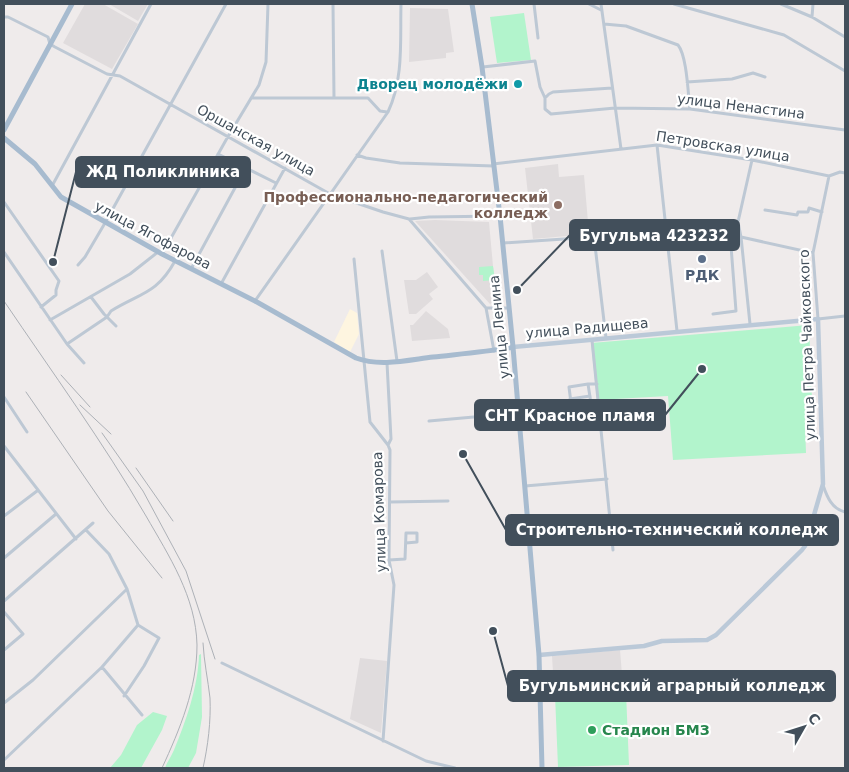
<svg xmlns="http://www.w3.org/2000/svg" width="849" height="772" viewBox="0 0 849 772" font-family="'DejaVu Sans',sans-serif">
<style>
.commercial{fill:#fef5e0}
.education{fill:#e0dcdd}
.green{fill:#b2f4cc}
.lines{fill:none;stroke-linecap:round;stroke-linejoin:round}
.street{stroke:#bdc8d4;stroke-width:3}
.secondary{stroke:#bbc9d8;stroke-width:4.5}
.primary{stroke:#a7bbcf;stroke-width:5}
.rail{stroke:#adb1b7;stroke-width:1}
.culture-dot{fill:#0f9aa8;stroke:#fff;stroke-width:2}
.education-dot{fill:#8d6e63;stroke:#fff;stroke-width:2}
.service-dot{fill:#5c6f8a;stroke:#fff;stroke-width:2}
.leisure-dot{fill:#2e9e5b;stroke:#fff;stroke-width:2}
.labels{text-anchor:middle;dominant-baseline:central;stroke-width:4.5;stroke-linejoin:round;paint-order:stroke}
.culture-label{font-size:14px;font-weight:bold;fill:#0d838f;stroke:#fff;text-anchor:end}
.street-label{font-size:14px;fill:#424f5b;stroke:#fff}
.education-label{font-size:14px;font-weight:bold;fill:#785e54;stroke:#fff;text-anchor:end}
.service-label{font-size:14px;font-weight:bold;fill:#4e5e75;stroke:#fff}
.leisure-label{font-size:14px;font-weight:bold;fill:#27864d;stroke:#fff;text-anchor:start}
.leader{fill:none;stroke:#424f5b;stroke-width:2}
.callout-dot{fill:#424f5b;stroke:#fff;stroke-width:2}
.callout{fill:#424f5b;stroke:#424f5b;stroke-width:2}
.callout-label{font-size:15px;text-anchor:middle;font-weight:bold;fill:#fff}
</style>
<rect width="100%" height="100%" fill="#efebeb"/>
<path class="commercial" d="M350,309l7,4 2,21 -9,18 -16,-10z"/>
<path class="education" d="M85,4h18l35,20 -26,45 -49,-26z
M109,4h39l-10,17z
M410,8l38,1 6,43 -8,1v5l-37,4z
M558,164l1,13 25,-2 5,59 -56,5 -8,-71z
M435,220l54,2 7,77 -6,5 -75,-83z
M427,272l11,15 -9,7 4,5 -17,15h-7l-5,-34h12z
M426,311l22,18 2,9 -38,3 -2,-16h3z
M620,650l3,37 -69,2 -2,-33z
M360,658l27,3 -6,72 -31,-14z"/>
<path class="green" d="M524,13l7,47 -34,3 -7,-46z
M493,266l2,14 -12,1v-6h-4v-8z
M809,325l4,100h-8l1,28 -133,7 -5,-64 -71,4 -6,-57z
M201,654l1,63 -6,36 -8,15h-23c2,-6 6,-11 9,-18 12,-29 24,-63 25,-95z
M626,692l3,73 -71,2 -3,-72z
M153,712l14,4 -5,14 -21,38h-31l11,-13 16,-30z"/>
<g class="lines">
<path class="street" d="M333,4l1,94
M534,4l4,34
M589,4l12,6
M601,4l20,145
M674,4l110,31 61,36
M781,4l31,13 33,20
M4,17h4l40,20 2,7 5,3 52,27 13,2 210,118 53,18 26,7 77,89h23
M812,17l1,-13
M604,24l22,2 52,19c9,11 10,49 12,64
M483,67l52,-6 5,26 5,11v11l6,5 64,-6 75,1 155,21
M687,82l45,-3 21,-6 12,4
M251,98h117l12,13 7,1
M545,98l4,-4 4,-2 59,-4
M657,145l20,186
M218,154l58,29
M357,155l9,3 34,5 94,3
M493,164l164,-19 95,15 77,16 11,-4 5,1
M829,176l-16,77 5,66 27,-3
M52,186l99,-182
M4,202l55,79 -3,9v5l-15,12
M765,210l32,5 1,-3h10l1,-4 13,4
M410,219l19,-2 71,-1
M594,237l12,101
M503,243l91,-6 107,-12 40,12 72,16
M382,251l15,110
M4,252l63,92 17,19
M162,254l64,-114 33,-55 7,-23 2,-58
M354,259l16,163 18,23 2,5 -1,110 5,25 -11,156
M78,265l7,-8 20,-34 121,-219
M191,269l45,-83 -28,-15
M221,284l64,-116
M91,297l13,17 12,12
M255,301l133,-189c16,-34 12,-72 13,-108
M486,308l8,43
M713,314l23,-3 -6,-78
M50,320l80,-46 28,-22
M750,324l-9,-87 -3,-15 14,-62
M592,340l21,210
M67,344l40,-27 4,-6c29,-18 46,-17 64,-50
M387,363l4,76 -3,6
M4,397l23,35
M590,397l-2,-13h9
M570,399l20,-3 1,12 -19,3 -3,-24 19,-3
M429,421l89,-8
M4,446l72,93
M823,485c4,12 9,24 22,27
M525,486l82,-7
M390,502l58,-1
M4,516l33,-25
M86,530l23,24 18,35 11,36 21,13 -15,28 -20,30
M4,558l52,-44
M389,560l16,-1 1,-26h11v9l-11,1
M4,601l89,-78
M4,612l19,22 -19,16
M222,663l204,98 29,7
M102,667l40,48
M4,703l29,-23 94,-91
M4,760l98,-93 36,-42"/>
<path class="secondary" d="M513,347l305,-28 5,165 -18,62 -3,4 -86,85 -9,5 -45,1 -18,5 -105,9"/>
<path class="primary" d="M472,4l10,63 18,149 13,131 26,308 3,113
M4,130l68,-126
M4,138l31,26 26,33 101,57 93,47 101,57c24,9 52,2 77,-1 27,-3 54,-5 80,-10"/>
<path class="rail" d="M4,301c48,71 99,141 142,215 23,40 50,81 51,129 0,43 -17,84 -35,123
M61,375l29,32
M26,392l82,119 54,67
M80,405l31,29
M102,433l41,58 43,80 29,88
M136,468l37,53
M203,768c5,-22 8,-47 7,-70 -2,-18 -6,-36 -7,-55"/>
</g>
<circle class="culture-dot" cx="518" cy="84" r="5"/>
<circle class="education-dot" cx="558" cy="205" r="5"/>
<circle class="service-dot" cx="702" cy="259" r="5"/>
<circle class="leisure-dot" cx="592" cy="730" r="5"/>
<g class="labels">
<g class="culture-label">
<text x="508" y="84">Дворец молодёжи</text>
</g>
<g class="street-label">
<text transform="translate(741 106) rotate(7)">улица Ненастина</text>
<text transform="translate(256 140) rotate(29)">Оршанская улица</text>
<text transform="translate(723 146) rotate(9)">Петровская улица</text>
<text transform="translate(153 235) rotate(28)">улица Ягофарова</text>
<text transform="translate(499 327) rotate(-96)">улица Ленина</text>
<text transform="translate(587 328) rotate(-5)">улица Радищева</text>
<text transform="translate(807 345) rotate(-92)">улица Петра Чайковского</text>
<text transform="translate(379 512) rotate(-92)">улица Комарова</text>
</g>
<g class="education-label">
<text x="548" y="197">Профессионально-педагогический<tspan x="548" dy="16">колледж</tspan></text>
</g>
<g class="service-label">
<text x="702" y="275">РДК</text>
</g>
<g class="leisure-label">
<text x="602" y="730">Стадион БМЗ</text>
</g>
</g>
<path class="leader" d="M53 262L76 172M517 290L570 235M702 369L665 415M463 454L506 530M493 631L508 686"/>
<g class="callout-dot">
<circle cx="53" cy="262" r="5"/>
<circle cx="517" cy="290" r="5"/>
<circle cx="702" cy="369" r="5"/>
<circle cx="463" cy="454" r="5"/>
<circle cx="493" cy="631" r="5"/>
</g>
<g class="callout">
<rect x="76" y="157" width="174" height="30" rx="5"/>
<rect x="570" y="220" width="169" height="30" rx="5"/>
<rect x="475" y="400" width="190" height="30" rx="5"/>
<rect x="506" y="515" width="332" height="30" rx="5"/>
<rect x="508" y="671" width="327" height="30" rx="5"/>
</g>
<g class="callout-label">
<text x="163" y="177">ЖД Поликлиника</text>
<text x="654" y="241">Бугульма 423232</text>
<text x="570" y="421">СНТ Красное пламя</text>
<text x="672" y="535">Строительно-технический колледж</text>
<text x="672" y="691">Бугульминский аграрный колледж</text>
</g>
<rect width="849" height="772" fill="none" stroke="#424f5b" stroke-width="10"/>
<g transform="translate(804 727) rotate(51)" stroke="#ffffff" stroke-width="4" paint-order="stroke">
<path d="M0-4L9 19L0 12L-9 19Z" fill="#424f5b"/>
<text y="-8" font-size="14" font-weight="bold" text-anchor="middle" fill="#424f5b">С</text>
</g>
</svg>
